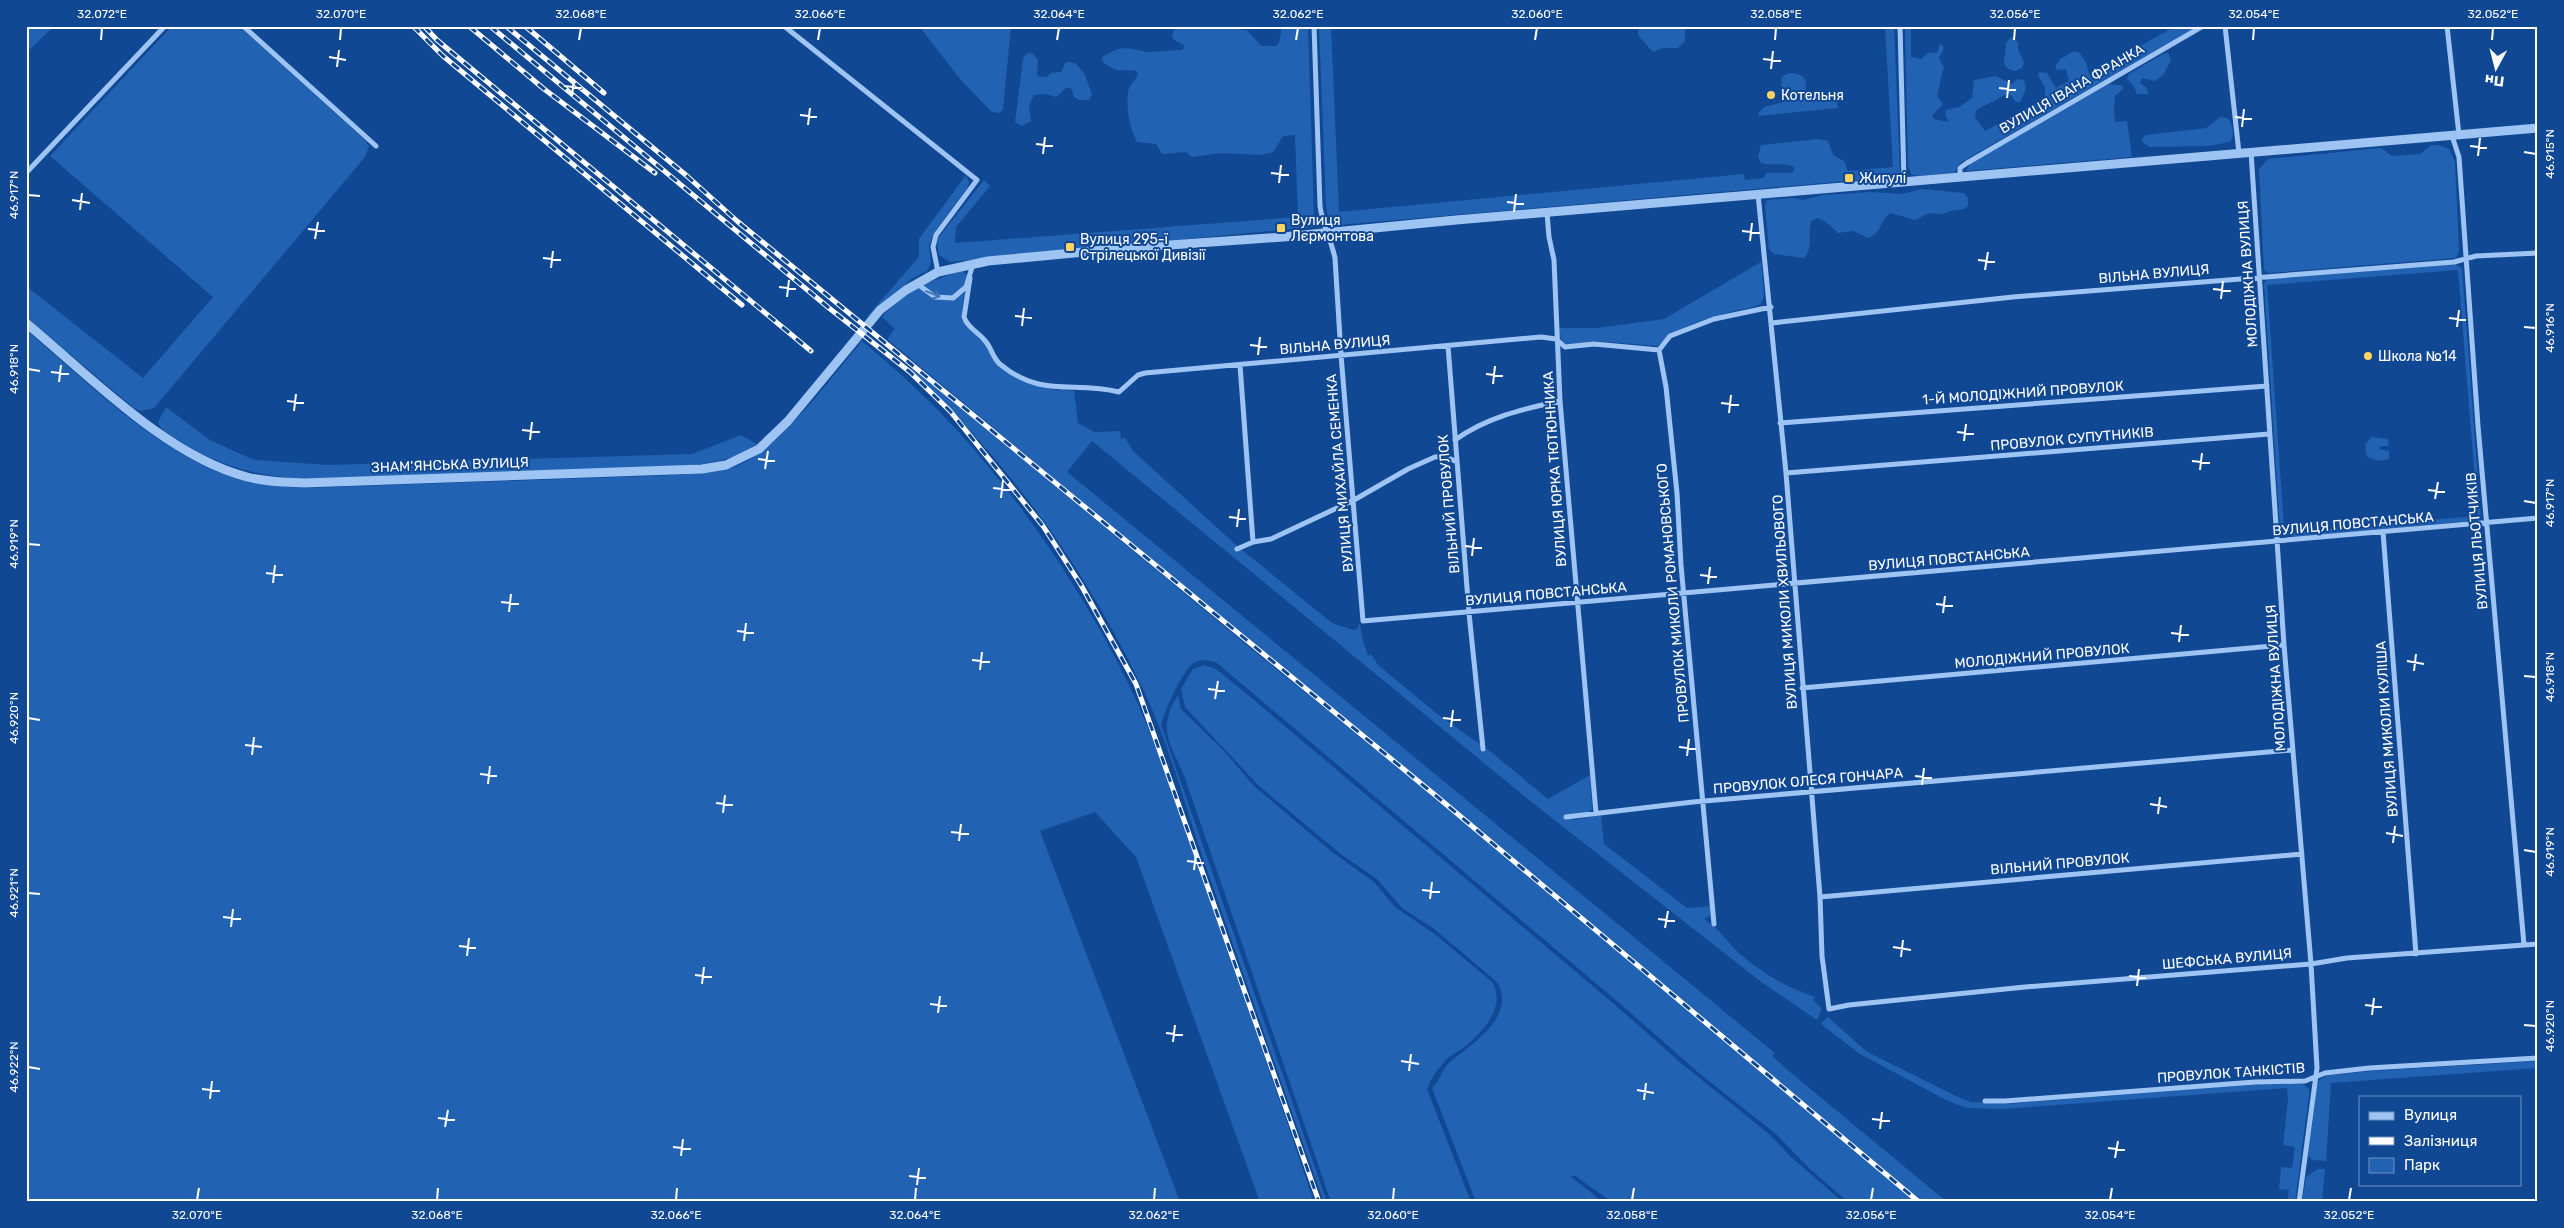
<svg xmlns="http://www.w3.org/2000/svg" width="2564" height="1228" viewBox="0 0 2564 1228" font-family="Rubik,sans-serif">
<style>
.green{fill:#2262b3;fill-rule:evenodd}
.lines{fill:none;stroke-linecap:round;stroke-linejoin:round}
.minor{stroke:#9ec4f3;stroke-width:5}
.tertiary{stroke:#9ec4f3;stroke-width:9}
.rail-casing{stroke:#fff;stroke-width:5}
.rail{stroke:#114894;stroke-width:3;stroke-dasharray:9;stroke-linecap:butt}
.oneway{stroke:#4273b5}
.ticks{fill:none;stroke:#fff;stroke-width:2}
.poi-dot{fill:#ffd360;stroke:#114894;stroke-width:2}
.labels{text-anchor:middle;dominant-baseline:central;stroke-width:4;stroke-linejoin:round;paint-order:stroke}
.street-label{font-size:14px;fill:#fff;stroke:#114894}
.poi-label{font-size:14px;fill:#fff;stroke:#114894;text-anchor:start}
.neatline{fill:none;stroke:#fff;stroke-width:2}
.ticks-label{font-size:12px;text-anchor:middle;fill:#fff}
</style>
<rect width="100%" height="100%" fill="#114894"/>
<!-- green -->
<path class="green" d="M26,26H54L26,53Z
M172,26H239L364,139L369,146L365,157L154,408L141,411L134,408L26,317V286L143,378L213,297L50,156Z
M919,26H1011L1003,109L1000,113L992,112L960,79Z
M1181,26H1224L1248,31L1261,46H1276L1279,43L1282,26H1308L1314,217L1312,227L950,262L939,255L937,243L939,237L984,180L990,186L956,227L955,243L1298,217L1295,135L1283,136L1273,152L1261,155L1222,153L1192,157L1186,152L1162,154L1156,144L1137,142C1129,127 1125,104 1129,88C1131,83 1136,79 1138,75L1137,71C1118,68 1122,76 1103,62L1102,57L1118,49L1128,48L1147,52L1181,50L1184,48V45L1174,40L1172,35L1174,30Z
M1319,26H1331L1339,212L1744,174L1745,180L1764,178L1766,173H1792L1795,168C1786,161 1772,167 1761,163L1758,156L1761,145L1819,139L1828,141L1833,155L1844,161L1848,171L1893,167L1885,26H1894L1900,174L1894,177L1339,225L1328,218L1326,205Z
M1639,26H1685V41L1678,48H1662L1653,52L1638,35Z
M1905,26H1911V57L1921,59L1928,53H1937L1940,44L1943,46V51L1939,58L1944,68C1940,78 1940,86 1937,96L1943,104L1932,115L1934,119L1949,122L1945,115L1946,110L1959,107L1972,98L1974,80L1996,76L2012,84L2017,79L2024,80L2026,89L2020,102H2016L2009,93L1976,110L1975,117L1985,131L2045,98V88L2038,75L2039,72L2047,73L2056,88L2069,81L2066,69L2057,70L2055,67L2060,59L2074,51L2080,53L2086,62L2089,74L2176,26H2198L1965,160L1958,165L1955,173L1918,176L1911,174L1908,166Z
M2011,37L2018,42V49L2024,62L2022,68L2015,71L2008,69L2004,64L2006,43Z
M1032,53L1038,60L1037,75L1039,77H1047L1051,73L1061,72L1066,62L1075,63L1084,73L1092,94L1089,100H1080L1074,97L1071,88H1066L1056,97L1045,94L1034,95L1029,105L1031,121L1022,126L1015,122L1023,59L1026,54Z
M2168,53L2171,60L2163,75L2155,81L2142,78L2140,83L2147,88L2148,94H2137L2133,85L2127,79L2129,74L2163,54Z
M1789,73C1815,74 1801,89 1809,101L1822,96L1837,102L1838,108L1759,116L1758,113L1764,107L1783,102L1781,79L1783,76Z
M2110,83L2111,85H2121L2124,88L2115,96L2114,108L2115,122L2127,121L2132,157L1966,171L1970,164Z
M2220,117L2227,118C2233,123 2235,135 2230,142L2209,146L2150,147L2143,143L2142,139L2146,135L2206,128Z
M2431,145H2438L2449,149L2455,162L2459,251L2456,258L2268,273L2264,270L2259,169L2268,159L2381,148L2392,156L2420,154Z
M966,175L969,182L968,187L934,233L929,246L931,262L927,271L911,279L865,319L919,257V239Z
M1922,189L1964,193L1968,198V206L1964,209L1950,211L1942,214L1929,213L1915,220L1890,213C1880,221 1882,233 1868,238L1853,231L1838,233L1826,222L1818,218L1812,220C1807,232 1814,248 1804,258L1774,254L1769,249L1765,206L1767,200L1793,198L1803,200L1823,195L1871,192L1902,194Z
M1761,262L1764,296L1761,304C1753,308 1743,309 1735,311C1707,318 1679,326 1658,346L1595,341L1573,345L1566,344L1561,339L1559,328H1597L1664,319Z
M2456,264L2462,269L2481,518L2478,520L2297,537L2285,534L2280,529L2264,283L2268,279ZM2458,270L2478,516L2308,530L2284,527L2267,285Z
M962,271L967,275L961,318L967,328L985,343L993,359L1026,382L1056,390L1074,391L1078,423L1094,432L1120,431L1121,439L1125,438L1133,451L1236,545L1332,623L1353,630L1357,629L1360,623L1362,637L1368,656L1371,654L1378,665L1436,713L1491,752L1548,799L1590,775L1592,809L1589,812L1568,816L1573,820L1601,815L1604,844L1687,908L1710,906L1711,915L1704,919C1721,930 1726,941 1740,954C1761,973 1788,988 1815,997L1813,1000L1822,1009L1817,1020L1760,981L1529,800L1092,441L1067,472L1770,1049L1775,1053L1772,1056L1790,1072L1947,1202H1923L1436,794L1192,594L887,339L895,329L882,317C903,292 931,280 962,271Z
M26,330C89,383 167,463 249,482C268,486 286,487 306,488L677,475C699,473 721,473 741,464C782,446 832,376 862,341C887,362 912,384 935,407C1013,487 1079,584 1128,683C1154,736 1172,794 1192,850C1234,967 1274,1084 1314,1202H1260L1136,857L1095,812L1040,831L1180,1202H26Z
M913,368L1249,647L1434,796L1916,1202H1848L1809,1168L1776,1134L1700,1074L1624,1007L1217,663C1210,660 1201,659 1194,663C1183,669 1164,712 1161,725L1327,1202H1324C1283,1088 1243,973 1203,858C1183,799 1167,737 1139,681C1080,560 1008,463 911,370Z
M166,407L210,440L254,460L328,465L692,454L741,435L757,444C732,462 705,464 675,466L305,479C257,476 222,467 181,442C173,437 161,432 158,422Z
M2371,437L2388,439L2389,446H2381L2379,449L2389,451V459L2378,461L2367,457L2365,445Z
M1204,665L1216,669L1248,695L1621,1010L1682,1064L1769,1134L1791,1157L1843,1202H1612L1574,1175L1571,1177L1603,1202H1476L1432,1088C1440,1081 1442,1069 1450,1062C1472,1044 1517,1016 1497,982L1433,928L1402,908L1377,879L1342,855L1259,786L1185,707L1181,689L1193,669Z
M1178,695L1181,709L1224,751L1254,786L1332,852L1374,882L1395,907L1436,935L1492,982C1506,1005 1486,1028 1468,1044C1461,1050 1452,1054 1446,1060C1438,1068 1431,1079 1427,1089L1471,1202H1331L1185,778C1171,744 1156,730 1178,695Z
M1828,1017L1867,1052L1960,1098L1971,1102L2006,1104L2255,1084H2303L2309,1089V1095L2295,1202H2287L2289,1190L2279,1189L2281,1167L2292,1168L2295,1147L2283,1145L2288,1100L2287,1088L2002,1109L1967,1108L1946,1100L1860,1054L1821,1024Z
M2538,1061V1068L2331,1083L2326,1161L2312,1160L2308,1156L2317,1087L2319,1080L2326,1076L2370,1071Z
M2318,1169H2325L2322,1202H2302L2306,1177Z"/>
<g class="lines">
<!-- minor -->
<path class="minor" d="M243,26L376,146
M784,26L977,180L936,235L933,247L938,272
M1314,26L1320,206C1323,227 1331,239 1335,258L1341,355L1363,621L2538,518
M1900,26L1904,182
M2225,26L2239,153
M2447,26L2459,135
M2452,136L2459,157L2478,426L2524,945
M2251,152L2284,645L2311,964L2317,1068L2299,1202
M26,173L165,26
M1960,177V168L1967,163L2203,26
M1758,194L1786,473L1820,897L1822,956L1829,1009L1849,1005L2025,987L2311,964L2347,958L2538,944
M1547,213L1549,237L1554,260L1560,401L1596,813
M970,278L964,317C968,329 979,332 986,342C992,349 993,359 1001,365C1043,399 1075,380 1119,392L1138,375L1145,373L1541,337L1556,339L1565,347L1594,344L1659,350L1670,336L1714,319L1771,307
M916,283L935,297L953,298L966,287L973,264
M1772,323L2013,297L2454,262L2476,256L2538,253
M1448,346L1469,613L1483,749
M1659,350L1666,387L1677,493L1681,565L1714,924
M1240,365L1253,542
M1780,423L2267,386
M1455,440C1487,417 1523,409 1560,401
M1786,473L2269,434
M2383,532L2416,954
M1237,549L1253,542L1271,539L1354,500L1408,469L1435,457L1444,456L1457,462
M1802,688L2284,645
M1566,817L1693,802L2292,750
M1820,897L2302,854
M1985,1101H2005L2255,1082L2305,1081L2325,1073L2369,1068L2538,1058"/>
<!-- tertiary -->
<path class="tertiary" d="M26,323C90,376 166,456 247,477C266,482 285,482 304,483L702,469L726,465L759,449L788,421L880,310L906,290L938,272L988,261L1127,248L1283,237L1456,220L2538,128"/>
<!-- rail casing -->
<g class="rail-casing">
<path id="rail" d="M413,26L443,56L742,305
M424,26L437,40L811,351
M469,26L544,89L655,173
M490,26L829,308L910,372L950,411L1043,526L1081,585L1136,684L1319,1202
M506,26L687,176L737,221L1435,795L1919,1202
M525,26L604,93"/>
</g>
<!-- rail -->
<use href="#rail" class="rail"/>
</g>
<!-- one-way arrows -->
<defs><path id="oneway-shaft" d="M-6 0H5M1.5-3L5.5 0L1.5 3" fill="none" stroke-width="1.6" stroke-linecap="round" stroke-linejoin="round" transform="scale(1.25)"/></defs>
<use class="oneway" href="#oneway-shaft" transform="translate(933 294) rotate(22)"/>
<!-- ticks -->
<path class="ticks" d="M101,40L102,28M340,40L341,28M579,40L581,28M818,40L820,28M1057,40L1059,28M1296,40L1298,28M1535,40L1537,28M1775,40L1776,28M2014,40L2015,28M2253,40L2254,28M2492,40L2493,28M329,57L346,60M1763,59L1781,61M337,67L339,50M1771,69L1773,51M564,86L582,88M1999,88L2016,90M572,96L574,79M2007,98L2009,80M800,115L817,117M2235,117L2252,119M808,125L810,108M2242,127L2244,109M1036,144L1053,146M2470,146L2487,148M2524,152L2536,154M1043,154L1045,137M2478,156L2480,138M1271,173L1289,175M1279,183L1281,165M28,195L40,196M72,200L90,203M1507,202L1524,204M80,210L82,193M1514,212L1516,194M308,229L325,231M1742,231L1760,233M315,239L318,222M1750,241L1752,223M543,258L561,260M1978,260L1995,262M551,268L553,251M1985,270L1988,252M779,287L796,289M2213,289L2231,291M787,297L789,280M2221,299L2223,281M1015,316L1032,318M2449,318L2466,320M1022,326L1024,308M2457,327L2459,310M2524,327L2536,328M1250,345L1267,347M1258,355L1260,337M28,369L40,371M51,372L69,374M1486,374L1503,376M59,382L61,365M1493,384L1495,366M287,401L304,403M1721,403L1739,405M294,411L296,394M1729,413L1731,395M522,430L540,432M1957,432L1974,434M530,440L532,422M1964,441L1966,424M758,459L775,461M2192,461L2210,463M765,469L768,451M2200,470L2202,453M993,488L1011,490M2428,490L2445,492M1001,498L1003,480M2435,499L2438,482M2524,501L2536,503M1229,517L1246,519M1237,527L1239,509M28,544L40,545M1465,546L1482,548M1472,556L1474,538M266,573L283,575M1700,575L1717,577M273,583L275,565M1708,584L1710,567M501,602L519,604M1936,604L1953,606M509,612L511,594M1943,613L1945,596M737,631L754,633M2171,633L2189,635M744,641L746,623M2179,642L2181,625M972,660L990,662M2407,661L2424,664M980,670L982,652M2414,671L2416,654M2524,676L2536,677M1208,689L1225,691M1215,699L1218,681M28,718L40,720M1443,718L1461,720M1451,727L1453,710M245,745L262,747M1679,747L1696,749M252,755L254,737M1687,756L1689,739M480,774L497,776M1915,776L1932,778M488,784L490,766M1922,785L1924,768M716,803L733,805M2150,804L2167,807M723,813L725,795M2158,814L2160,797M951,832L969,834M2386,833L2403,836M959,841L961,824M2393,843L2395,826M2524,850L2536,852M1187,861L1204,863M1194,870L1196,853M1422,890L1440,892M28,893L40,894M1430,899L1432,882M223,917L241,919M1658,919L1675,921M231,927L233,909M1665,928L1668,911M459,946L476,948M1893,947L1911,950M467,956L469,938M1901,957L1903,940M695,975L712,977M2129,976L2146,978M702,984L704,967M2137,986L2139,969M930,1004L947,1006M2365,1005L2382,1007M938,1013L940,996M2372,1015L2374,998M2524,1025L2536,1026M1166,1033L1183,1035M1173,1042L1175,1025M1401,1061L1419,1064M28,1067L40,1069M1409,1071L1411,1054M202,1089L220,1091M1637,1090L1654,1093M210,1099L212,1081M1644,1100L1646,1083M438,1118L455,1120M1872,1119L1890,1121M445,1127L448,1110M1880,1129L1882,1112M673,1147L691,1149M2108,1148L2125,1150M681,1156L683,1139M2115,1158L2118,1141M909,1176L926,1178M917,1185L919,1168M197,1200L199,1188M437,1200L438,1188M676,1200L677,1188M915,1200L916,1188M1154,1200L1155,1188M1393,1200L1394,1188M1632,1200L1634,1188M1871,1200L1873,1188M2110,1200L2112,1188M2349,1200L2351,1188"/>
<!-- markers -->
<g class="poi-dot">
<circle cx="1771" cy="95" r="5"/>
<rect x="1844" y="173" width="10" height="10" rx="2.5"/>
<rect x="1276" y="223" width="10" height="10" rx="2.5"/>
<rect x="1065" y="242" width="10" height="10" rx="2.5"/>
<circle cx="2368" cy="356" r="5"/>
</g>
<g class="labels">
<!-- street labels -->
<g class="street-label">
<text transform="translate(2072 89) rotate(-30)">ВУЛИЦЯ ІВАНА ФРАНКА</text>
<text transform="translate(2154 274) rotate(-5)">ВІЛЬНА ВУЛИЦЯ</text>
<text transform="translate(2248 274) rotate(-94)">МОЛОДІЖНА ВУЛИЦЯ</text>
<text transform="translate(1335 345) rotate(-5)">ВІЛЬНА ВУЛИЦЯ</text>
<text transform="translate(2023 393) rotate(-4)">1-Й МОЛОДІЖНИЙ ПРОВУЛОК</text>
<text transform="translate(2072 439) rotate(-5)">ПРОВУЛОК СУПУТНИКІВ</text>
<text transform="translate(450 465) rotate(-2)">ЗНАМ'ЯНСЬКА ВУЛИЦЯ</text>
<text transform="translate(1555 469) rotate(-94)">ВУЛИЦЯ ЮРКА ТЮТЮННИКА</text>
<text transform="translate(1340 473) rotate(-95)">ВУЛИЦЯ МИХАЙЛА СЕМЕНКА</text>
<text transform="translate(1449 504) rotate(-95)">ВІЛЬНИЙ ПРОВУЛОК</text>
<text transform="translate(2353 524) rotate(-5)">ВУЛИЦЯ ПОВСТАНСЬКА</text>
<text transform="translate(2477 541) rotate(-95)">ВУЛИЦЯ ЛЬОТЧИКІВ</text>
<text transform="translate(1949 559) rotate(-5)">ВУЛИЦЯ ПОВСТАНСЬКА</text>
<text transform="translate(1673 593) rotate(-95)">ПРОВУЛОК МИКОЛИ РОМАНОВСЬКОГО</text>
<text transform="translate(1546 594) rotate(-5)">ВУЛИЦЯ ПОВСТАНСЬКА</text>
<text transform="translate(1785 602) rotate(-94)">ВУЛИЦЯ МИКОЛИ ХВИЛЬОВОГО</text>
<text transform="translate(2042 656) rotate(-5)">МОЛОДІЖНИЙ ПРОВУЛОК</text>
<text transform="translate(2276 678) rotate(-94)">МОЛОДІЖНА ВУЛИЦЯ</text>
<text transform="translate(2387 729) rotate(-94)">ВУЛИЦЯ МИКОЛИ КУЛІША</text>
<text transform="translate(1808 781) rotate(-5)">ПРОВУЛОК ОЛЕСЯ ГОНЧАРА</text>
<text transform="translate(2060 864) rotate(-5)">ВІЛЬНИЙ ПРОВУЛОК</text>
<text transform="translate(2227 959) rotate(-5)">ШЕФСЬКА ВУЛИЦЯ</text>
<text transform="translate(2231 1073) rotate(-4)">ПРОВУЛОК ТАНКІСТІВ</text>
</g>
<!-- poi labels -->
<g class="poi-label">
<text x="1781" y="95">Котельня</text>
<text x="1859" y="178">Жигулі</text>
<text x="1291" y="220">Вулиця<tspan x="1291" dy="16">Лєрмонтова</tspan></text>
<text x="1080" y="239">Вулиця 295-ї<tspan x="1080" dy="16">Стрілецької Дивізії</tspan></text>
<text x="2378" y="356">Школа №14</text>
</g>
</g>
<!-- border -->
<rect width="2564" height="1228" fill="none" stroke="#114894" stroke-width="55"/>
<!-- legend -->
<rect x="2359" y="1096" width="162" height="90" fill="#114894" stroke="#7091bf"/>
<rect x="2369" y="1112" width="25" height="8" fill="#9ec4f3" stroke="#7091bf"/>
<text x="2404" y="1120" font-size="15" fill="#ffffff">Вулиця</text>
<rect x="2369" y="1137" width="25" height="8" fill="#ffffff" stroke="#7091bf"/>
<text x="2404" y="1146" font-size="15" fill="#ffffff">Залізниця</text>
<rect x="2369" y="1158" width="25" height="15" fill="#2262b3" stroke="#7091bf"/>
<text x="2404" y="1170" font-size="15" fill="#ffffff">Парк</text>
<!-- north arrow -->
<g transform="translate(2496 68) rotate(187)" stroke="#114894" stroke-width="4" paint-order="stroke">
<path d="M0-4L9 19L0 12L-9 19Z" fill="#ffffff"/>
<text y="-8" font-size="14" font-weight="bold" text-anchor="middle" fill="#ffffff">Пн</text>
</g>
<rect x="28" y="28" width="2508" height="1172" class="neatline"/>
<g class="ticks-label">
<text x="102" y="18">32.072°E</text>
<text x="341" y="18">32.070°E</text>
<text x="581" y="18">32.068°E</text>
<text x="820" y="18">32.066°E</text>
<text x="1059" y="18">32.064°E</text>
<text x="1298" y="18">32.062°E</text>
<text x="1537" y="18">32.060°E</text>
<text x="1776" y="18">32.058°E</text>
<text x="2015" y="18">32.056°E</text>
<text x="2254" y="18">32.054°E</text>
<text x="2493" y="18">32.052°E</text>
<text transform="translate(2550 154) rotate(-90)" y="4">46.915°N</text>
<text transform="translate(14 195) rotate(-90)" y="4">46.917°N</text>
<text transform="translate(2550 328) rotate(-90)" y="4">46.916°N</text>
<text transform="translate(14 369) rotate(-90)" y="4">46.918°N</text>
<text transform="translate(2550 503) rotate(-90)" y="4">46.917°N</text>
<text transform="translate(14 544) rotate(-90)" y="4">46.919°N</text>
<text transform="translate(2550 677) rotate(-90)" y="4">46.918°N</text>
<text transform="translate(14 718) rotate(-90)" y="4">46.920°N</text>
<text transform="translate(2550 852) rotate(-90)" y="4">46.919°N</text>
<text transform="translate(14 893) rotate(-90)" y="4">46.921°N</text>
<text transform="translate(2550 1026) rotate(-90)" y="4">46.920°N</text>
<text transform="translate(14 1067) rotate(-90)" y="4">46.922°N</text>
<text x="197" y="1219">32.070°E</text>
<text x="437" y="1219">32.068°E</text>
<text x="676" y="1219">32.066°E</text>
<text x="915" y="1219">32.064°E</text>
<text x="1154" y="1219">32.062°E</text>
<text x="1393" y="1219">32.060°E</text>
<text x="1632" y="1219">32.058°E</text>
<text x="1871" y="1219">32.056°E</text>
<text x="2110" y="1219">32.054°E</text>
<text x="2349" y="1219">32.052°E</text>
</g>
</svg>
